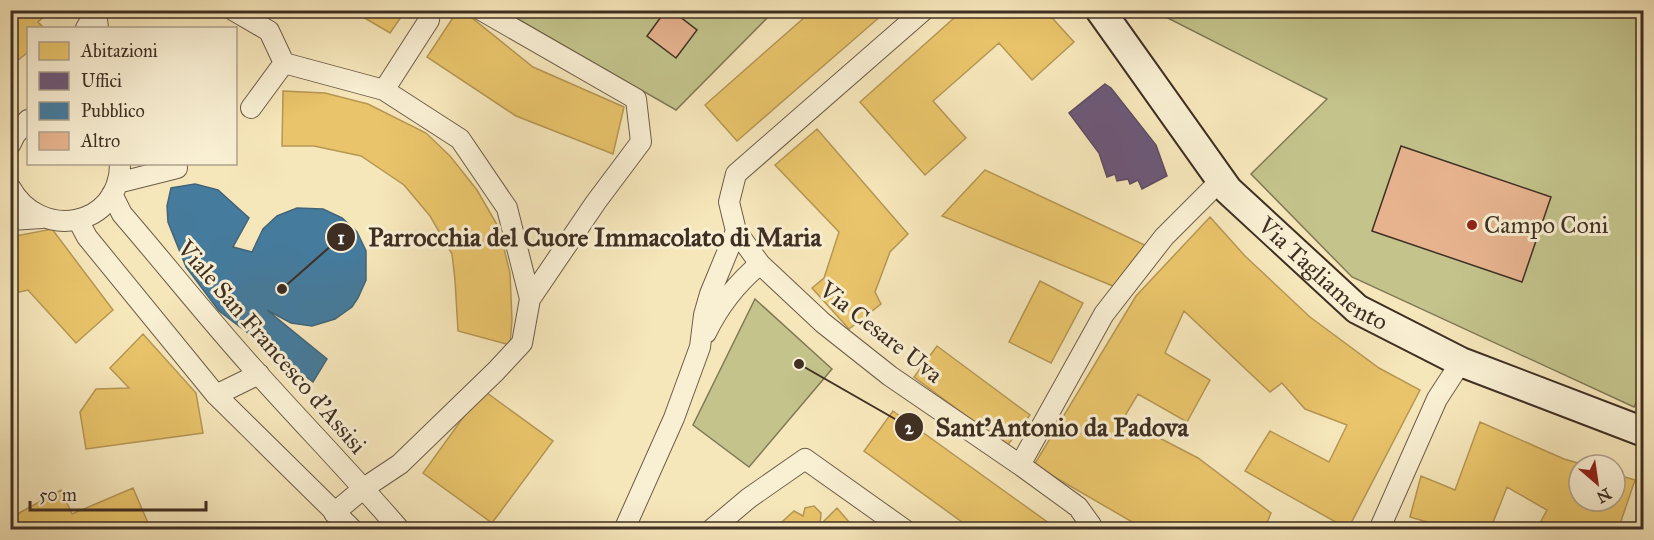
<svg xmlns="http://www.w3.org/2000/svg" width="1654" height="540" viewBox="0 0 1654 540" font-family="'IM FELL Great Primer',serif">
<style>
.green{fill:#c3c38b;stroke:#817957;stroke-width:1.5}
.homes{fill:#e9c46a;stroke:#b69755;stroke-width:1.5}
.offices{fill:#6d597a;stroke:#5f4c60;stroke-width:1.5}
.public{fill:#457b9d;stroke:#436478;stroke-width:1.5}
.building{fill:#e6b38e;stroke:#3f2f23;stroke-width:1.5}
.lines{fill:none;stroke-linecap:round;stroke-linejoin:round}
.street-casing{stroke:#6d5d49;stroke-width:22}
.secondary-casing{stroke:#3f2f23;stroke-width:32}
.street{stroke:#f9efd3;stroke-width:20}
.secondary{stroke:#f9efd3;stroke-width:28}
.poi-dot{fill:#8f2418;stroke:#f9efd3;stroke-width:2}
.labels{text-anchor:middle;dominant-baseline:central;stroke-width:6;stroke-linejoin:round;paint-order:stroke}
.poi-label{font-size:24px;fill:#3f2f23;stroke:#f9efd3;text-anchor:start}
.street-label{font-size:24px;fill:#3f2f23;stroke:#f9efd3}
.leader{fill:none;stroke:#3f2f23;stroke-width:2}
.callout-dot{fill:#3f2f23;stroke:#f9efd3;stroke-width:2}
.mark-label{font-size:18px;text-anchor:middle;font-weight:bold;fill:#fff}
.callout-label{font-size:26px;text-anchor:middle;font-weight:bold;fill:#3f2f23;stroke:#f9efd3;stroke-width:6;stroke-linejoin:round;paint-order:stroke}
</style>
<rect width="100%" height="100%" fill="#f6e7bb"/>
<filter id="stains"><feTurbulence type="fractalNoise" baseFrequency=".00333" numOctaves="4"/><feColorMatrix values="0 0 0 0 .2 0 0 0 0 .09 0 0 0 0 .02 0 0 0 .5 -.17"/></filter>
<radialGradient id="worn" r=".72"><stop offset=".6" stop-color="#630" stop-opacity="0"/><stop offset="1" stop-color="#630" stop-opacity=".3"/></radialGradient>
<!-- green -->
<path class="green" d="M504,11H774L676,110Z
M1154,11H1643L1644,388L1634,407L1352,277L1251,174L1327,99Z
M755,299L832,369L749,467L693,425Z"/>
<!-- homes -->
<path class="homes" d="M10,10H51L38,22L44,28H28V52L10,67Z
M351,10H406L390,33Z
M458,10H462L533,67L624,107L613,154L516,116L427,57Z
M813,10H878L882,15L737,141L705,105Z
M963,10H1045L1074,42L1032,80L999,43L933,101L966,138L925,175L860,102Z
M283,91L325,93L368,104L426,133L450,156L477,190L499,228L510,273L512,320L510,345L458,331L455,280L452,254L430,216L404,185L361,156L314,146H282Z
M817,129L908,234L890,252L875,292L881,304L849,329L812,288L824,278L839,232L775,165Z
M985,170L1151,248L1113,286L942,216Z
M1210,217L1245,256L1310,317L1379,368L1420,390L1348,529L1245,471L1270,431L1329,462L1347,425L1305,409L1282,383L1270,392L1184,311L1165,353L1210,380L1187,422L1138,394L1123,419L1198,458L1271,513L1264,530H1146L1034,465L1136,296Z
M52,229L113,310L76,343L28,290L10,294V237Z
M1040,281L1083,303L1051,363L1009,342Z
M143,334L196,393L203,433L86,449L80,412L96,389L129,388L110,368Z
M937,346L1030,415L1007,446L914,377Z
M483,390L553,441L492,523L423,473Z
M893,411L1053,526L1051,530H973L864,451Z
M1480,422L1564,459L1585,465H1579V501H1615V474L1635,480L1618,530H1565L1541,521L1547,510L1507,487L1490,530H1454L1410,517L1421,476L1455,490Z
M133,488L151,530H10V518L61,490L72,514Z
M814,506L821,513L820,525L837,508L856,530H773L794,511L803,516L805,508Z"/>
<!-- offices -->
<path class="offices" d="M1105,84L1111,88L1156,145L1167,176L1142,189L1138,180L1130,184L1128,179L1117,181L1115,174L1107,177L1099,153L1069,113Z"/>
<!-- public -->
<path class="public" d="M195,184L218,190L249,218L233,247L252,252L263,229L277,216L297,208L323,209L342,218L357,232L366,251V280L358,298L352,307L335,319L312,326L291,323L267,310L327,359L313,382L219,311L186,267L168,222L167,206L171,188Z"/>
<!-- building -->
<path class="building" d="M666,10H671L697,30L676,58L647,36Z
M1401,146L1551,197L1522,282L1372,231Z"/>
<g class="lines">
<!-- street casing -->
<g class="street-casing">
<path id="street" d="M233,10L269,31L284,63
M481,10L636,99L641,142L596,202L530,299
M86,28L96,12L98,28
M384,90L429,20L430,10
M251,108L284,63L384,90L460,139L507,208L530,299L522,343L496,371L400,464L364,488L334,513
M10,145L15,135L28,120
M117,183L177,168
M10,187C40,242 120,227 120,164
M112,194L122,214C166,265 208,318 252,367C301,422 352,474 400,530
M10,220L42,218
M78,220L87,237L216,395L353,530
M736,231L760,264L823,323L890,376L1023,467L1078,507L1091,525L1089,530
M706,333C719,306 737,283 760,264
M216,395L259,374
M1020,465L1104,314L1164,237L1221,180
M624,530L674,418L700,347L704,315L710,294L736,231L729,202L736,174L924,10
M711,530L749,498L805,459L905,530
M1379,530L1437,399L1461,362"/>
</g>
<!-- secondary casing -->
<g class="secondary-casing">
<g id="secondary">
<path id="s1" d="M1100,10L1228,190L1357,309L1461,362L1644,432"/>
</g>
</g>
<!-- street -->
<use href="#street" class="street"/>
<!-- secondary -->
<use href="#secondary" class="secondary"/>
</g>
<!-- markers -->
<circle class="poi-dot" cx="1472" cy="225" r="6"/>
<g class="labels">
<!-- poi labels -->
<g class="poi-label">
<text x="1484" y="225">Campo Coni</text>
</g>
<!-- street labels -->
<g class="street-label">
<text stroke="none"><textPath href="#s1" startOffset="348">Via Tagliamento</textPath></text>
<text transform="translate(881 332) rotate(38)">Via Cesare Uva</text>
<text transform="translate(272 347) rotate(49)">Viale San Francesco d'Assisi</text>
</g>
</g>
<!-- callouts -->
<path class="leader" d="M282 289L341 237M799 364L909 427"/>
<g class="callout-dot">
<circle cx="282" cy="289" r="6"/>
<circle cx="799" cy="364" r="6"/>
<circle cx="341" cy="237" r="15"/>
<circle cx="909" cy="427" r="15"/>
</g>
<g class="mark-label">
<text x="341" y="244">1</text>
<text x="909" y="434">2</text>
</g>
<g class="callout-label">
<text x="595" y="246">Parrocchia del Cuore Immacolato di Maria</text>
<text x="1062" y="436">Sant'Antonio da Padova</text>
</g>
<!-- margin -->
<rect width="1654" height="540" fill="none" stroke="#f6e7bb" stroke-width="36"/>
<rect x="12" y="12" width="1630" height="516" fill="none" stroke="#3f2f23" stroke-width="3"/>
<rect x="18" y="18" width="1618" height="504" fill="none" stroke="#3f2f23" stroke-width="1.5"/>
<!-- legend -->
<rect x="27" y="27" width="210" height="138" fill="#f9efd3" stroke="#afa28d" stroke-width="1.5"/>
<rect x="39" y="42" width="30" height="18" fill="#e9c46a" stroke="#afa28d" stroke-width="1.5"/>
<text x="81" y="57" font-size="18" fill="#3f2f23">Abitazioni</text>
<rect x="39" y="72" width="30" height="18" fill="#6d597a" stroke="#afa28d" stroke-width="1.5"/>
<text x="81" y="87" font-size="18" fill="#3f2f23">Uffici</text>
<rect x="39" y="102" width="30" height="18" fill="#457b9d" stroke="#afa28d" stroke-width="1.5"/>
<text x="81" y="117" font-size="18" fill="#3f2f23">Pubblico</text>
<rect x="39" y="132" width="30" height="18" fill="#e6b38e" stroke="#afa28d" stroke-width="1.5"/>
<text x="81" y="147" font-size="18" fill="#3f2f23">Altro</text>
<!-- north arrow -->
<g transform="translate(1597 483) rotate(151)"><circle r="28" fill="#f9efd3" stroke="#afa28d" stroke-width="1.5"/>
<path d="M0-4.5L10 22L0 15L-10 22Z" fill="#8f2418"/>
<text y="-9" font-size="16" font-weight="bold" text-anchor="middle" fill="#3f2f23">N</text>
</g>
<!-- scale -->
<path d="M30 501v9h176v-9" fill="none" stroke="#3f2f23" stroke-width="3"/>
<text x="39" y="501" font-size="18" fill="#3f2f23" stroke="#f9efd3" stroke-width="4.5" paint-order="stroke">50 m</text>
<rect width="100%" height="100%" filter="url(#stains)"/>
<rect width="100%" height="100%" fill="url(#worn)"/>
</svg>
